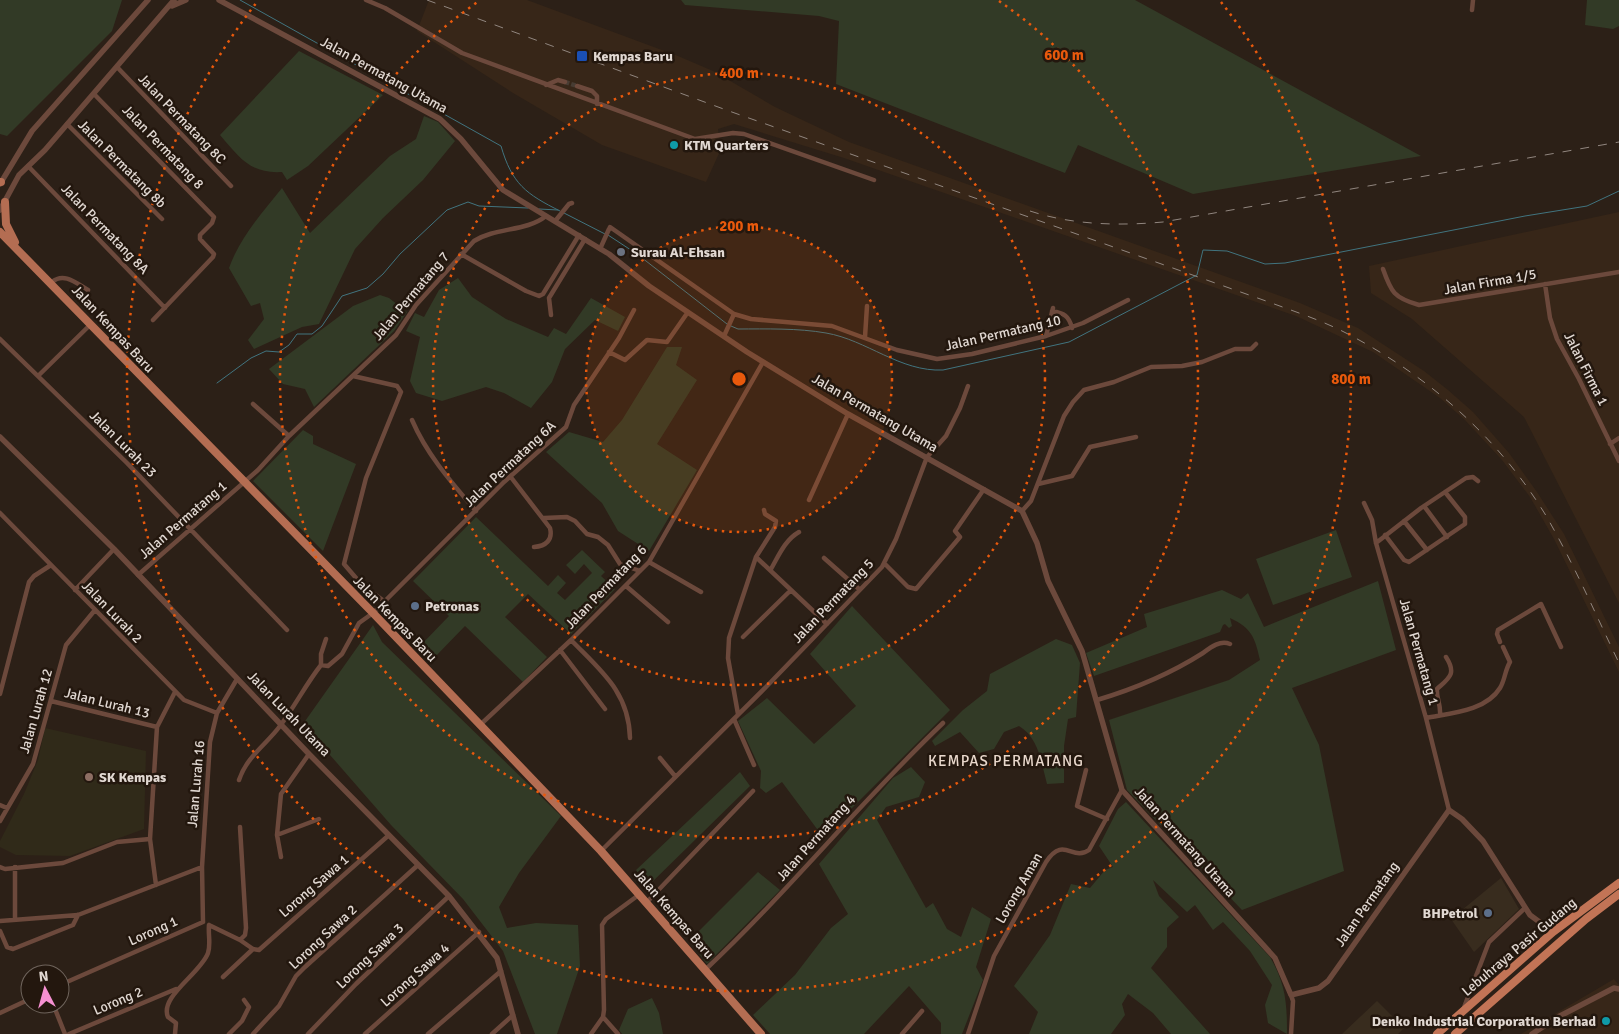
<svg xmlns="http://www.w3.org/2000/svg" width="1619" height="1034" viewBox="0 0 1619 1034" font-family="Signika,sans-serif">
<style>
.commercial{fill:#382c1e}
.built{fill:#372618}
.education{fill:#302a19}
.green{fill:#323a26}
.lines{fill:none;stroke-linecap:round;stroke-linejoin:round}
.stream{stroke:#41747f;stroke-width:1}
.minor-tunnel{stroke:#473c33;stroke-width:4.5;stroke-dasharray:4.5 2;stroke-linecap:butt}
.minor{stroke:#6c493c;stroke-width:4.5}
.tertiary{stroke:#6c493c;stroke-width:5.5}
.primary{stroke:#b46d52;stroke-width:8}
.trunk{stroke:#c27456;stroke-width:8}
.rail{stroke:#91867f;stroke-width:1;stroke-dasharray:9 9;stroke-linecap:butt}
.ring{fill:none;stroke:#e8590c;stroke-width:2.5;stroke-dasharray:2.5 5}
.transit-dot{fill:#1a4fb4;stroke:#23170e;stroke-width:2}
.culture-dot{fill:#0f9aa8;stroke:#23170e;stroke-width:2}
.worship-dot{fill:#6b7280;stroke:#23170e;stroke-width:2}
.service-dot{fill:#5c6f8a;stroke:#23170e;stroke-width:2}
.education-dot{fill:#8d6e63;stroke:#23170e;stroke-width:2}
.labels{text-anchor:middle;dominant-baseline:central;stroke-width:5;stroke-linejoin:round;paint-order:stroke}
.poi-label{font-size:14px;font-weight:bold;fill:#e1d8d2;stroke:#23170e;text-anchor:start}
.street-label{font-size:14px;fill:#e1d8d2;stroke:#23170e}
.neighbourhood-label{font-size:15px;letter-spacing:1px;fill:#e9d8cc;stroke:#23170e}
.centre{fill:#e8590c;stroke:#23170e;stroke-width:2.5}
.ring-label{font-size:15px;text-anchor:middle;font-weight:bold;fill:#e8590c;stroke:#23170e;stroke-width:5;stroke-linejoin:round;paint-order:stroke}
</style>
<rect width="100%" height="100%" fill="#2c2017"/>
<!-- commercial -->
<path class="commercial" d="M1501,878L1519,909L1474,952L1451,919Z
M1377,1001L1404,1028L1398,1034H1342Z"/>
<!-- built -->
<path class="built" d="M429,0H527L678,56L713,71L775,107L849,142L1300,303L1358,328L1424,371L1448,390L1473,412L1509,453L1537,492L1564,534L1619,647V672L1554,539L1530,497L1502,460L1465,420L1440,398L1373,352L1296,316L844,158L734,124L718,129L721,149L706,182L602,145L513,93L417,31Z
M1619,212V603L1524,417L1412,319L1371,293L1369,266Z
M1614,979L1619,985V1034H1521Z"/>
<!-- education -->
<path class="education" d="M45,728L146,751L144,829L70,856L16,855L0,847V841L24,794L38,760Z"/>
<!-- green -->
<path class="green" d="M0,0H122L112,31L7,136L0,134Z
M681,0H1135L1421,156L1193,194L1078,145L1065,173L836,84L839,21L819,16L685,5Z
M1587,0H1619V26L1613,29L1585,25Z
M299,51L383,95L308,166L287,180L282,172C250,174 239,157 220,135Z
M424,116L438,122L455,141L423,180L383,218L355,249L319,324L302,327L254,349L248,340L264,319L260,303L251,306L229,268C240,237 262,213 282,188L310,233L390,156L416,139Z
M458,278L472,297L506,319L548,337L554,328L566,334L591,298L625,317L618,331L595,320L565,349L552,382L531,408L504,393L486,387L442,401L416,393L410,381L420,337L406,331L415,313L424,317L439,290Z
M380,295L389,298L407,312L394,331L314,407L305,389L283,384L269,369L353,306Z
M667,347H682L676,365L697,380L657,444L697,470L649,551L618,531L602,503L546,452L569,432L603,442L622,420Z
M303,430L313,436V444L356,464L323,551L253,481Z
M476,517L548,586L558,575L566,583L557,593L565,600L592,573L584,564L575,574L566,565L582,550L605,572L601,576L615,589L571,634L528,594L505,617L547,657L523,682L465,626L433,659L420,646L449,616L413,581Z
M1336,530L1352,577L1273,605L1256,559Z
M1378,581L1396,650L1292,688L1319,745L1344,871L1242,910L1127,790L1109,720L1229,680L1260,660C1255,638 1252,628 1230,618L1232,626L1229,628L1225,624L1223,625L1220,632L1094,676L1086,653L1147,627L1144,614L1222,590L1241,599L1248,593L1264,627Z
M852,606L950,710L823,837L782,782L766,793L760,788L761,771L738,721L767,698L814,744L856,706L810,654Z
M373,625L382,642L561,816L519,873L499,907L507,928L536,923L578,925L580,966L557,1034H535L503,951L463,899L391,825L303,724Z
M1056,639L1072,645L1080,663L1076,717L1068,719L1064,746V783L1047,784C1041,762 1039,738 1019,726L1004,732L994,749L979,753L960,732L935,746L932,741L963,710L987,691L990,674Z
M911,767L925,782L919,797L886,807L877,820L926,908L933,903L947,929L961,937L972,907L991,919L976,967L983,980L962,1034H941V1023L909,986L864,1034H770L753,1015L795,975L831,928L848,914L819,864L893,778Z
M740,772L750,786L647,887L636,870Z
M1126,802L1270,957C1286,985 1287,1003 1287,1034L1268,1023L1265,1005L1272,985L1250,951L1223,922L1213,930L1195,905L1187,912L1153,880L1159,896L1179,917L1167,928V947L1151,968L1210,1034H1171L1153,1013L1128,994L1122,1004L1125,1015L1111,1034H1029L1038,1012L1014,986L1050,935L1071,884L1090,888L1105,870L1113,867L1099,846L1118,809Z
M758,872L780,890L707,964L689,941Z
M652,998L659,1013L663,1034H622L619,1030L628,1009Z"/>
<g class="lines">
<!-- stream -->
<path class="stream" d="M240,0L501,146C512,184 526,194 560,211
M539,209L558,210
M564,213L605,234
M608,235L637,254L727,324
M731,326L738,329C766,329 798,328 826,333C867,340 900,372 943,370L1069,342L1197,275L1203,250L1227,251L1265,264L1285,263L1525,216L1587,206L1619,191
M217,383L251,358L266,351L279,352L289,345L297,334H312L322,326L342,296L367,288L383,274L400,254L447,210L468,202L479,206L528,208"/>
<!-- minor-tunnel -->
<path class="minor-tunnel" d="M565,82L577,86"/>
<!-- minor -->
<path class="minor" d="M366,0L385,8L462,53L695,139L733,133L744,134L874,180
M1472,10L1473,0
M117,67L231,186
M546,85L558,80L565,82
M577,86L592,91L597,96V104
M94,94L214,217L212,223L200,235V239L214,254L213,257L153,320
M67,124L162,219
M28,166L165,308
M556,220L569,204L572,203
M610,227L734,314L751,319L832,326L897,350L937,359L972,354L1046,336L1083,323L1128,300
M600,249L609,229
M461,254L526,291L539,296L543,294L579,235
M1383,269C1391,292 1394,298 1419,305L1619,272
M52,282C64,272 76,283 88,290
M1545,284L1550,318L1557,339L1579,379L1619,461
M1052,311C1064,313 1069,316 1072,328
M551,315L549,298L585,239
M724,336L734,314
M1046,336L1053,308
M865,337L867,306
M0,339L127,463L287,630
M609,352L625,360L647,340L667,342L688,312
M38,376L91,324
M353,376L397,386L401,392L366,478L344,564L362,585L384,601
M253,404L289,436
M412,420C427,455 452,483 476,511
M1610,444L1619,438
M510,476L550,528C553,540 546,546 534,547
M1038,484L1072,476L1090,447L1136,437
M809,500L848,414
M1364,503L1372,520L1376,543L1426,718L1449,810
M1424,506L1447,537
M1022,511L1031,501L1064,416L1073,402L1084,390L1114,382L1151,367L1182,366L1202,362L1235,349H1251L1256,344
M0,513L184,700L217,713
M544,518L567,517L575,521L587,534L598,537L608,545L620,564L640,571
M1404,521L1427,550
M1385,535L1404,560L1409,562L1465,524V517L1445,492
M1376,543L1421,508L1466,478L1473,477L1478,481
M756,557L827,624
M824,558L859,589
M649,562L701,592
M884,563L908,587L916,589L960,537L955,531L984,489
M771,569C779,555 785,540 799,532
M138,575L258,470L289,436L396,335L416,305L474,241C496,227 526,232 546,216
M626,586L668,622
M75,590L114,549
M743,637L791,590
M571,640C601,671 629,692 630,738
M1500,642L1497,634L1498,630L1541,604L1561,647
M560,650L605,709
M321,665V654L326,639
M0,694L29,582L34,576L51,565
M1097,700C1134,689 1170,674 1203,653C1211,647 1220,640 1230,644
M51,701L157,727
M738,714L728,658L729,638L756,557L775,527L776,521L765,514L764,510
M1440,715C1441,704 1436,697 1437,689C1449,678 1457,674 1446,657
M1426,718C1451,713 1486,711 1500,688C1505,680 1505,670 1510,662L1503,647
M734,719L754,765
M480,725L571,640L649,562L763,362
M660,758L675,776
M1086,770L1077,806L1107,819
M239,780C247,756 266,745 280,726C295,706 306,684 321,665L328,666L342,654L359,623L373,613L504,482L566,427L574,405L619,338L634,310
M0,805L7,808
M0,821L33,764L66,645L95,610
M240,827L246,928L245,935L240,940
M277,835L319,819
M601,851L766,687L882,567L896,539L927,457L946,436L960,408L968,386
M281,857L277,835L281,794L309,754
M0,867L5,869L63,863L117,842L150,839
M15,867V920
M202,867L203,922
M156,885L150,839L157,727L175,692
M647,902L753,791
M0,921L78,915L202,867L210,742L217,713L237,679
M209,925L240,940L253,949
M0,931L7,947L13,949L73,925L78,915
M253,949L259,950L389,835
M706,969C789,891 860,802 943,723
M223,977L253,949
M60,985L203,922
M1291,995L1293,1001L1291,1034
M53,1004L65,1034
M1463,1010L1489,942L1525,908
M0,1013L30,999
M603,1017L618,1034
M69,1034L176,989
M175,1034L176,1023L168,1017C159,997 201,973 208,953C211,944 208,935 209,925
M229,1034L242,1021L249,1007L244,1000
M253,1034L279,1006L296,976L305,967L418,865
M308,1034L356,984L449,896
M365,1034L479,932
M428,1034L501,971
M492,1034L513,1015
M591,1034L603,1017L604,1010L602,925L606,919L640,894
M902,1034L922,1011
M968,1034L994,956L1046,862C1064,835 1072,862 1089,850L1122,790"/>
<!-- tertiary -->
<path class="tertiary" d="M219,0L440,119L461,139L503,190L609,254L649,286L747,352L848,414L1022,511L1037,543L1048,581L1082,651L1122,790L1275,958L1291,995L1319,988L1328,981L1449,810L1462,819L1483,841L1530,915L1553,932
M172,6L186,0
M0,184L32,131L148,0
M0,210L19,175L45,150L174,0
M0,437L114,549L309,754L449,896L497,958L518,1034
M1532,1034L1558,1017L1614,988L1619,989"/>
<!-- primary -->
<path class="primary" d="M0,182H1
M5,202L6,224L15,242
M0,232L373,613L601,851L761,1034"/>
<!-- trunk -->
<path class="trunk" d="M1437,1034L1553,932L1619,883
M1455,1034L1586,919L1619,894"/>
<!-- rail -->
<path class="rail" d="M427,0L729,111L1266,301C1293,311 1321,320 1346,333C1427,375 1497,436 1545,514C1573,562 1595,613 1619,663
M1030,211C1072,225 1119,226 1163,222L1619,142"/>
</g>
<!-- distance rings -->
<circle cx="739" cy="379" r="153" fill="#e8590c" fill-opacity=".12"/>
<g class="ring">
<circle cx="739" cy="379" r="153"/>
<circle cx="739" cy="379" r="306"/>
<path d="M999 1A459 459 0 1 1 479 1"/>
<path d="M1221 2A612 612 0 1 1 257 2"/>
</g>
<!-- markers -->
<rect class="transit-dot" x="576" y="50" width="12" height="12" rx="2.5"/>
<g class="culture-dot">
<circle cx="674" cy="145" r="5"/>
<circle cx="1606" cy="1021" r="5"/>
</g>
<circle class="worship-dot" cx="621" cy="252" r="5"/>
<g class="service-dot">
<circle cx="415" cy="606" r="5"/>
<circle cx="1488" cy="913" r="5"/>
</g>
<circle class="education-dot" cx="89" cy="777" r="5"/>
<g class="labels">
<!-- poi labels -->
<g class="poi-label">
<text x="593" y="56">Kempas Baru</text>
<text x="684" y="145">KTM Quarters</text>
<text x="631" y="252">Surau Al-Ehsan</text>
<text x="425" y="606">Petronas</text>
<text x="99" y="777">SK Kempas</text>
<text x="1478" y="913" text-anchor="end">BHPetrol</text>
<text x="1596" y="1021" text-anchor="end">Denko Industrial Corporation Berhad</text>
</g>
<!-- street labels -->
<g class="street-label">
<text transform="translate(384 75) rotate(29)">Jalan Permatang Utama</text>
<text transform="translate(182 119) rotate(46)">Jalan Permatang 8C</text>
<text transform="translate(163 147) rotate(46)">Jalan Permatang 8</text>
<text transform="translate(122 164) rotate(45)">Jalan Permatang 8b</text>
<text transform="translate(105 229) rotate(46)">Jalan Permatang 8A</text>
<text transform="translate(1490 282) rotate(-10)">Jalan Firma 1/5</text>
<text transform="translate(411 296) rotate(-50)">Jalan Permatang 7</text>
<text transform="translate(113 329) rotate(47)">Jalan Kempas Baru</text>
<text transform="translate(1003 333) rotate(-13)">Jalan Permatang 10</text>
<text transform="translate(1586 369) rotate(63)">Jalan Firma 1</text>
<text transform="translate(875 413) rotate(30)">Jalan Permatang Utama</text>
<text transform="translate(123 444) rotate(45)">Jalan Lurah 23</text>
<text transform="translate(510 464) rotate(-43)">Jalan Permatang 6A</text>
<text transform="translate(183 520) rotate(-41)">Jalan Permatang 1</text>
<text transform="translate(606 587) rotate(-46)">Jalan Permatang 6</text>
<text transform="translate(833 601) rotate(-46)">Jalan Permatang 5</text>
<text transform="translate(112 612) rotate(46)">Jalan Lurah 2</text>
<text transform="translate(395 619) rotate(46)">Jalan Kempas Baru</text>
<text transform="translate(1419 652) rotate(74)">Jalan Permatang 1</text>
<text transform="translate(107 703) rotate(14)">Jalan Lurah 13</text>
<text transform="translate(36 711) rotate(-74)">Jalan Lurah 12</text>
<text transform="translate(289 714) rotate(46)">Jalan Lurah Utama</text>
<text transform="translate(196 784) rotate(-85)">Jalan Lurah 16</text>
<text transform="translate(816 838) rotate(-48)">Jalan Permatang 4</text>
<text transform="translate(1185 842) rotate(48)">Jalan Permatang Utama</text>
<text transform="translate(314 886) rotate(-41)">Lorong Sawa 1</text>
<text transform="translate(1019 888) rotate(-60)">Lorong Aman</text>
<text transform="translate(1367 904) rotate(-55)">Jalan Permatang</text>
<text transform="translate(674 914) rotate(49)">Jalan Kempas Baru</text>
<text transform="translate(153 931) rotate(-24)">Lorong 1</text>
<text transform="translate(323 937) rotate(-43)">Lorong Sawa 2</text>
<text transform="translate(1519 947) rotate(-40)">Lebuhraya Pasir Gudang</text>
<text transform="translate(370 956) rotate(-44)">Lorong Sawa 3</text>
<text transform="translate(415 975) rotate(-42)">Lorong Sawa 4</text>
<text transform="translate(118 1001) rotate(-23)">Lorong 2</text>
</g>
<!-- neighbourhood labels -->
<g class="neighbourhood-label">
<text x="1006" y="761">KEMPAS PERMATANG</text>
</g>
</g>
<circle cx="739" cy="379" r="8" class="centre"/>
<g class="ring-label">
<text x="1064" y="60">600 m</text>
<text x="739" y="78">400 m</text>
<text x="739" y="231">200 m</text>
<text x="1351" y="384">800 m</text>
</g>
<!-- north arrow -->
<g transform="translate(45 989) rotate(354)"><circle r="24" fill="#23170e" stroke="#6f645c"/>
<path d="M0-4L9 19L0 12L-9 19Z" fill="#f590d1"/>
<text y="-8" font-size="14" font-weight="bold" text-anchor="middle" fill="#e1d8d2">N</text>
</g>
</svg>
